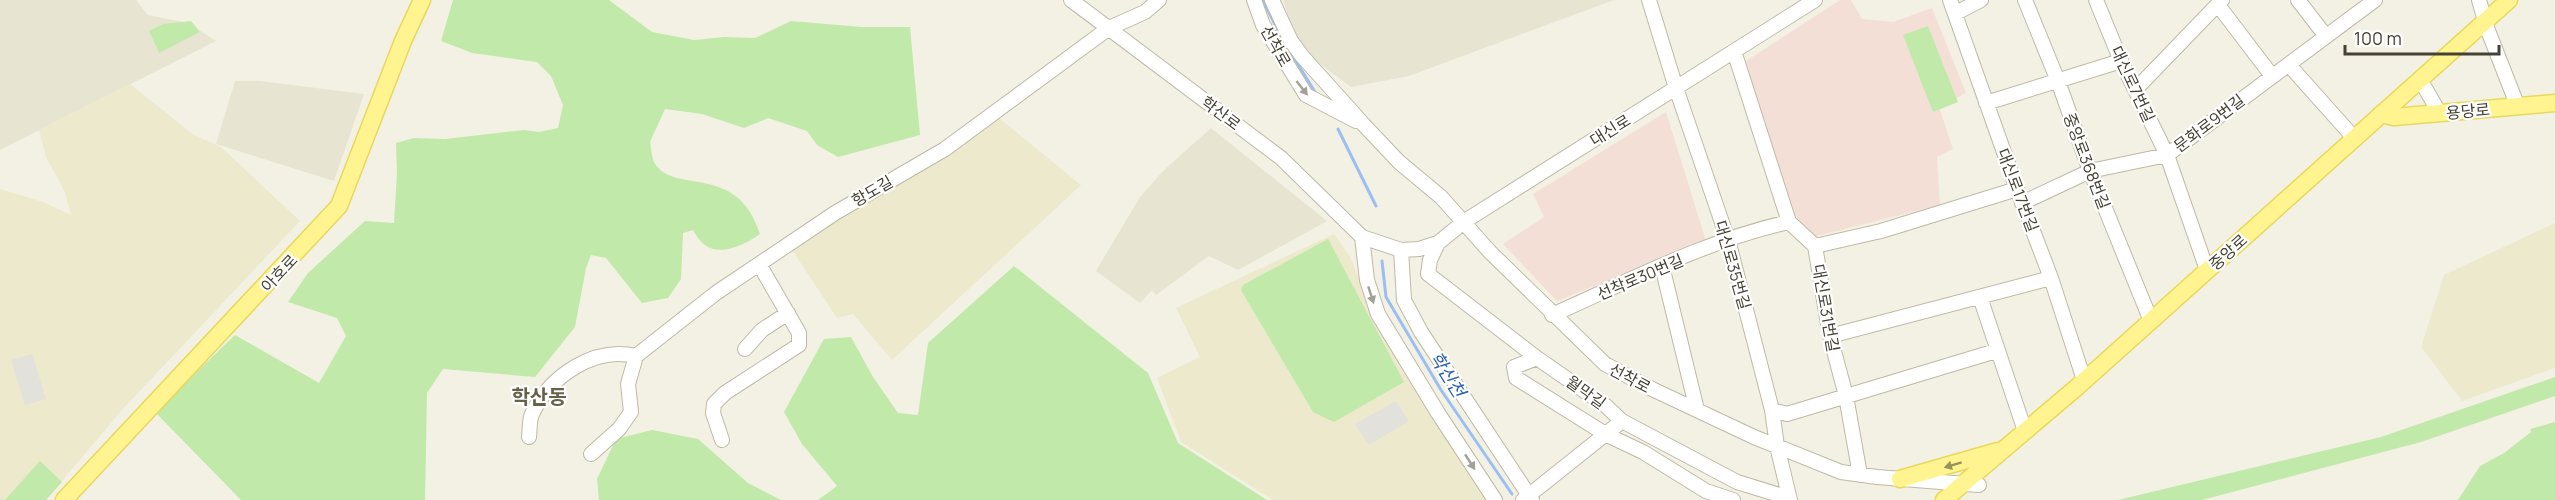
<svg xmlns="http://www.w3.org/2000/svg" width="2555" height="500" viewBox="0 0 2555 500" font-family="Manrope,'Noto Sans KR',sans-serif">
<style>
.residential{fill:#e7e4d1}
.education{fill:#ece9cc}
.medical{fill:#f4dfd6}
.green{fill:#c1e9aa}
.parking{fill:#e3e1dc}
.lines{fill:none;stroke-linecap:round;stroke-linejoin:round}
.stream{stroke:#9cbff3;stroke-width:3}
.minor-casing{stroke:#bebaa6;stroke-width:16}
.major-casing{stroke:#e8d85c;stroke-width:19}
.minor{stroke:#fff;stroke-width:14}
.major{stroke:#fff490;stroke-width:16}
.oneway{fill:#a2a099}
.oneway2{fill:#99925d}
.labels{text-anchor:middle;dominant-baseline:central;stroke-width:4.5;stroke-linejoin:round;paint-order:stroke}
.street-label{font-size:16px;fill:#454133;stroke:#fff}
.water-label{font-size:18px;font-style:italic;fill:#2960b4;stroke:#fff}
.quarter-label{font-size:20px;font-weight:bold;fill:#68614a;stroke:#fff}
</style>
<rect width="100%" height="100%" fill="#f3f1e3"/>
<!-- residential -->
<path class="residential" d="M0,0H136L148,15L188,23L216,41L0,150Z
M1283,0H1614L1409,76L1351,87L1299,48Z
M235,81H260L364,94L334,181L216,144Z
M1211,128L1327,221L1238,270L1209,256L1156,295L1152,290L1140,303L1096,271L1140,197L1163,171Z"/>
<!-- education -->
<path class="education" d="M130,84L194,135L221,147L300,221L121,411L46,500H0V189L43,202L71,215L65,192L46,157L39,130Z
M999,118L1081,185L892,360L853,314L837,318L792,250L879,191L930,167Z
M2555,223V368L2462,401L2421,347L2444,275Z
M1334,234L1350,257L1383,335L1486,500H1273L1181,442L1157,378L1200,357L1176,308Z"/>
<!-- medical -->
<path class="medical" d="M1840,0H1851L1862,19L1893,22L1932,8L1966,93L1939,107L1953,149L1937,157L1940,205L1813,237L1798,229L1787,209L1746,61Z
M1666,112L1706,241L1557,301L1503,244L1544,217L1533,194Z"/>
<!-- green -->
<path class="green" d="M453,0H609L652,32L694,40L724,37L755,38L791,21L862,27H910L920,135L838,157L817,145L807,131L768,118L744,128L702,114L665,109L650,142C651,148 652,159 655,164C676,195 737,162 760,234C746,244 721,257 705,245C700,242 696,235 693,230L683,233L681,279L668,298L642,303L606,258L591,255L586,268L575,327L535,377L443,369L427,393L425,500H241L155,412L235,335L319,383L346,336L337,318L288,302L308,273L365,221L394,223L397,173L396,143L414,138L445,139L524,130L539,132L558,128L563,105L551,76L537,62L472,53L441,41Z
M191,21L200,32L159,53L149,31L163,24Z
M1928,26L1958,102L1933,112L1903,35Z
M1328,239L1404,382L1334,422L1313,412L1241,290L1243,285Z
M1014,266L1148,373L1178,443L1267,500H818L837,486L802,444L784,412L824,339L851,337L873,377L898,413L918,415L928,343Z
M2555,377V396L2421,442L2202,500H2118L2381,437Z
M2555,422V500H2458L2480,466L2504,453L2531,432L2530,429Z
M652,430L698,439L748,483L781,500H599L597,479L616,439Z
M40,461L62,482L46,500H5Z"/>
<!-- parking -->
<path class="parking" d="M32,354L46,399L25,405L11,360Z
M1396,401L1409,421L1369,445L1355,424Z"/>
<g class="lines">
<!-- stream -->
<path class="stream" d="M1263,0L1281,37L1315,92
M1338,129L1376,206
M1382,261L1386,297L1441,390L1512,494"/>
<!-- minor casing -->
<g class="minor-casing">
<path id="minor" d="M1071,0L1281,158L1362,237L1401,250L1419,249L1438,243L1465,221L1815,0
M1254,0L1263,25L1306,95L1356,121
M1272,0L1291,41L1302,56L1364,125L1399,162L1441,197L1490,252L1605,364L1652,389L1754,437L1841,472L1877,477L1979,485
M1649,0L1676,88L1728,240L1772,410L1777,446L1790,500
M1950,0L2017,189L2051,278L2084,380
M2025,0L2058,81L2090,171L2151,321
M2096,0L2121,61L2167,155L2207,270
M2298,0L2325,35
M2479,0L2487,28L2518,107
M2218,5L2272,76
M1956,13L1981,0
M1734,51L1789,222L1815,246L1830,336L1846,396L1860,475
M2289,65L2355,139
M2425,88L2440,114
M2136,89L2222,0
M1986,103L2121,61
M2022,203L2090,171L2167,155L2375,0
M1362,237L1367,280L1378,314L1438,413L1495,500
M1438,243L1430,260L1428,274L1537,358L1606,406L1622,421L1737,482L1789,498
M1815,246L1881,231L2017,189
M1401,250L1404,300L1421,332L1532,500
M1662,266L1697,410
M1980,297L2025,431
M1552,315C1629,281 1707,240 1789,222
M1830,336L2051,278
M745,349L762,330L788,313
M1537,358L1514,367L1516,378L1607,435L1643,452L1706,491L1733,500
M1772,410L1787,414L1996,351
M529,437C530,430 529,421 532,414C550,376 594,346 636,356
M722,440L713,413L714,404L725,393L799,345V333L759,264
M591,454L619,429L631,412L628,384L636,356L716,293L835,213L945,149L1109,28L1145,12L1159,0
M1523,500L1622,421"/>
</g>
<!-- major casing -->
<g class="major-casing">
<path id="major" d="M2381,114L2394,117L2555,103
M1900,479L1998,451
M64,500L339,206L403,41L422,0
M1944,500L2076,388L2509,0"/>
</g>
<!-- minor -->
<use href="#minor" class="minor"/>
<!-- major -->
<use href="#major" class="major"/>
</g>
<!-- one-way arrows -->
<defs><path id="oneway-solid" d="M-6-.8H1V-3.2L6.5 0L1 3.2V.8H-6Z" transform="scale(1.5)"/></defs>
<g class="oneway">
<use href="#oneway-solid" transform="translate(1302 88) rotate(52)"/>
<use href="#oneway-solid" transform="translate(1371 295) rotate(72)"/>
<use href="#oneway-solid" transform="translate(1470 462) rotate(57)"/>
</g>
<use class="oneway2" href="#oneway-solid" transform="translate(1953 465) rotate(163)"/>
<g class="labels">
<!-- street labels -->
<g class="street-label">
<text transform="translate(1276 46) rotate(61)">선착로</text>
<text transform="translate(2133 84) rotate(65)">대신로7번길</text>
<text transform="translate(2468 111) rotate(-5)">용당로</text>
<text transform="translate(1221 113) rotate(37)">학산로</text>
<text transform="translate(2209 123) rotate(-37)">문화로9번길</text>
<text transform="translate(1610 130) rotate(-32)">대신로</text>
<text transform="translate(2087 161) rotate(69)">중앙로368번길</text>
<text transform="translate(2018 190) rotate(69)">대신로17번길</text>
<text transform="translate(872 191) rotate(-30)">항도길</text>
<text transform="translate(2228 252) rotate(-42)">중앙로</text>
<text transform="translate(1733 265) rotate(74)">대신로35번길</text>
<text transform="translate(279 273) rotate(-47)">아호로</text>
<text transform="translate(1640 277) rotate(-23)">선착로30번길</text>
<text transform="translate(1826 308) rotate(80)">대신로31번길</text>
<text transform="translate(1630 378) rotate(28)">선착로</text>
<text transform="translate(1586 392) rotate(36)">월막길</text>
</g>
<!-- water labels -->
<g class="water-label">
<text transform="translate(1448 374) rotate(58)">학산천</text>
</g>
<!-- quarter labels -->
<g class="quarter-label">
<text x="539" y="396">학산동</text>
</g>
</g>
<!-- scale -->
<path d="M2345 45v9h154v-9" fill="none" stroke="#454133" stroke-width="3"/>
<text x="2354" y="45" font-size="18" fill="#454133" stroke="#ffffff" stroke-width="4.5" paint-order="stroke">100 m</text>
</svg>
